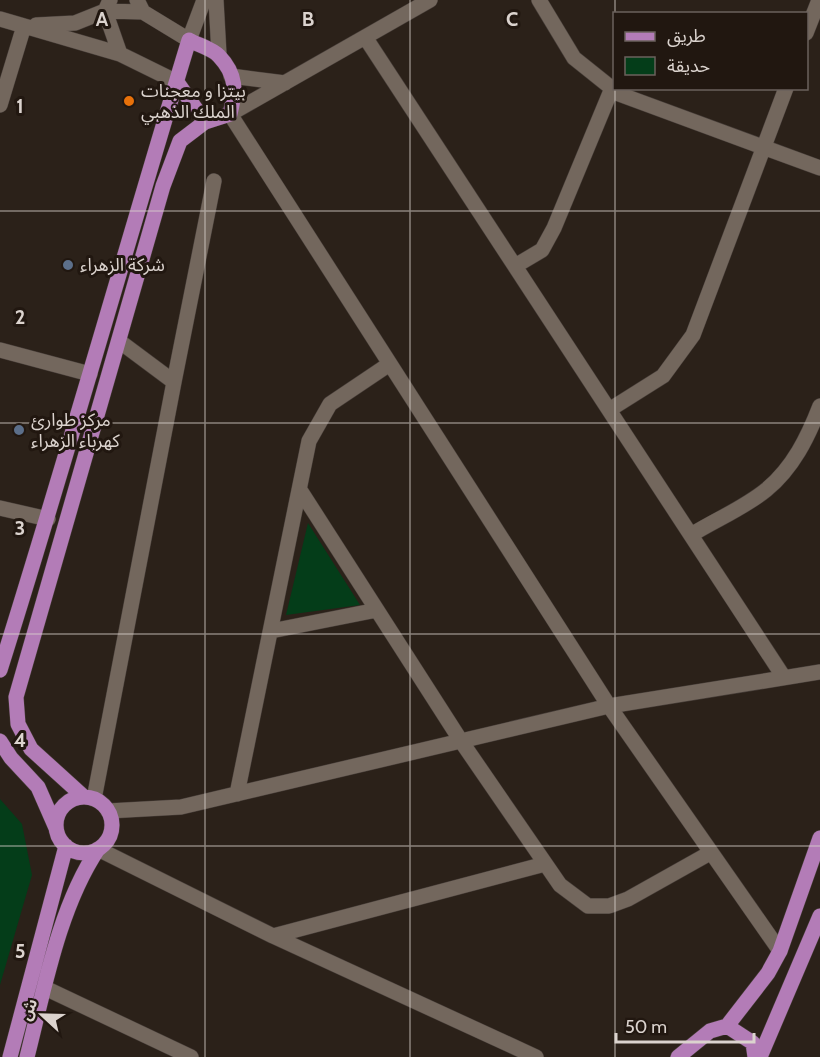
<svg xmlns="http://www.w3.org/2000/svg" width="820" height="1057" viewBox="0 0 820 1057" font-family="Cabin,'Noto Sans Arabic',sans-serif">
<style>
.green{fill:#043d19}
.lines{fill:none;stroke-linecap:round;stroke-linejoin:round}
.minor-casing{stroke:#473e39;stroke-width:16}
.major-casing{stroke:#473e39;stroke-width:16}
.minor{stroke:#73675d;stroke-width:15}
.major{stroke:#b37cb7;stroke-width:15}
.grid{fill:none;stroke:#dbd3ce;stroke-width:1.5;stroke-opacity:0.55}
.food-dot{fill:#e8710a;stroke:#211710;stroke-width:2}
.service-dot{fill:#5c6f8a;stroke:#211710;stroke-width:2}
.labels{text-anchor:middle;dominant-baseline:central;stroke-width:6;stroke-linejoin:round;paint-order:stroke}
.poi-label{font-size:18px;fill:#dbd3ce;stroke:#211710;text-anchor:start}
.grid-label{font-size:20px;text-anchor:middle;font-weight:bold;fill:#dbd3ce;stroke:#211710;stroke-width:6;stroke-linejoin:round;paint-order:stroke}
</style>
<rect width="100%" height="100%" fill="#2b2119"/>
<!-- green -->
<path class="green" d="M308,523L360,605L286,615Z
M0,799L22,824L32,875L0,985Z"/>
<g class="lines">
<!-- minor casing -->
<g class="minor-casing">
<path id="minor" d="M110,0L105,11L120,54
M137,0L143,12L189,40L204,0
M216,0L219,54
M430,0L230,114L609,706L780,951
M539,0L574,58L619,94L820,168
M0,19L120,54L177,82
M36,25L75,23L105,11L143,12
M806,33L819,0
M365,37L783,676
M231,76L285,83
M0,105L24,26
M515,266L542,250L554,228L612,88
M0,350L90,374
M174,382L214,181
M609,410L663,376L693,335L786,88
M300,490L461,741L560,885L588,906H609L628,899L710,853
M0,508L48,519
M691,535C715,520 744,508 766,490C793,468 808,437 820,406
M271,631L377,610
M237,794L309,441L330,404L388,365
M94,799L174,382L119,341
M108,811L181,807L609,706L820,672
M98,849L273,936L536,1057
M273,936L545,864
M45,988L191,1057"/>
</g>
<!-- major casing -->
<g class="major-casing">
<path id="major" d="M0,670C66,461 125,250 189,40C198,45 213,49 219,56C237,75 236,91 230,114L205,122L177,82
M0,741L11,758L38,787L56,828
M84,797L31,749L18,724L16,697L163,186L180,141L205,122
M56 825a28 28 0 1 1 56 0a28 28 0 1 1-56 0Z
M727,1026L768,973L780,951L820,838
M10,1057L66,846
M27,1057C44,990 59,907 98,849
M678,1057L710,1031L727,1026L753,1043L755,1057
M760,1057L820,916"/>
</g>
<!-- minor -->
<use href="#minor" class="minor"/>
<!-- major -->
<use href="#major" class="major"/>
</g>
<!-- grid -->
<path class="grid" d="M205,0V1057M410,0V1057M615,0V14M615,88V1057M0,211H820M0,423H820M0,634H820M0,846H820"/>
<!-- markers -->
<circle class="food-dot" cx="129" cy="101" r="6"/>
<g class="service-dot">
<circle cx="68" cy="265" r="6"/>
<circle cx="19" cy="430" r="6"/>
</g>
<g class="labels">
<!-- poi labels -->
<g class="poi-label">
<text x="141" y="91">بيتزا و معجنات<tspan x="141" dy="21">الملك الذهبي</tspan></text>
<text x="80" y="265">شركة الزهراء</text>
<text x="31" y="420">مركز طوارئ<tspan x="31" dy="21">كهرباء الزهراء</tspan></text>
</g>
</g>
<g class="grid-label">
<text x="102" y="26">A</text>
<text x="308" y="26">B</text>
<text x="512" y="26">C</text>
<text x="20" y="113">1</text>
<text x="20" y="324">2</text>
<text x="20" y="535">3</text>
<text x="20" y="747">4</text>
<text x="20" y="958">5</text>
</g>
<!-- legend -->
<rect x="613" y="12" width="195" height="78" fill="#211710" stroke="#6b625c" stroke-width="1.5"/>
<rect x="625" y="32" width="30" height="9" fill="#b37cb7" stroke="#6b625c" stroke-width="1.5"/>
<text x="667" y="42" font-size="18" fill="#dbd3ce">طريق</text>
<rect x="625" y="57" width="30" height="18" fill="#043d19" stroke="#6b625c" stroke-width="1.5"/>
<text x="667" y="72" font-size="18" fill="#dbd3ce">حديقة</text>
<!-- north arrow -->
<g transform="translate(42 1015) rotate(292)" stroke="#211710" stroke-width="4.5" paint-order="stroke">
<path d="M0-4.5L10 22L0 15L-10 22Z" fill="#dbd3ce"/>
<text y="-9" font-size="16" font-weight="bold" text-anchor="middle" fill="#dbd3ce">ش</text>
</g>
<!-- scale -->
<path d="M616 1033v9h138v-9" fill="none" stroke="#dbd3ce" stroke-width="3"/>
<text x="625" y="1033" font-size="18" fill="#dbd3ce" stroke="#211710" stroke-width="4.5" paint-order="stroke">50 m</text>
</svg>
